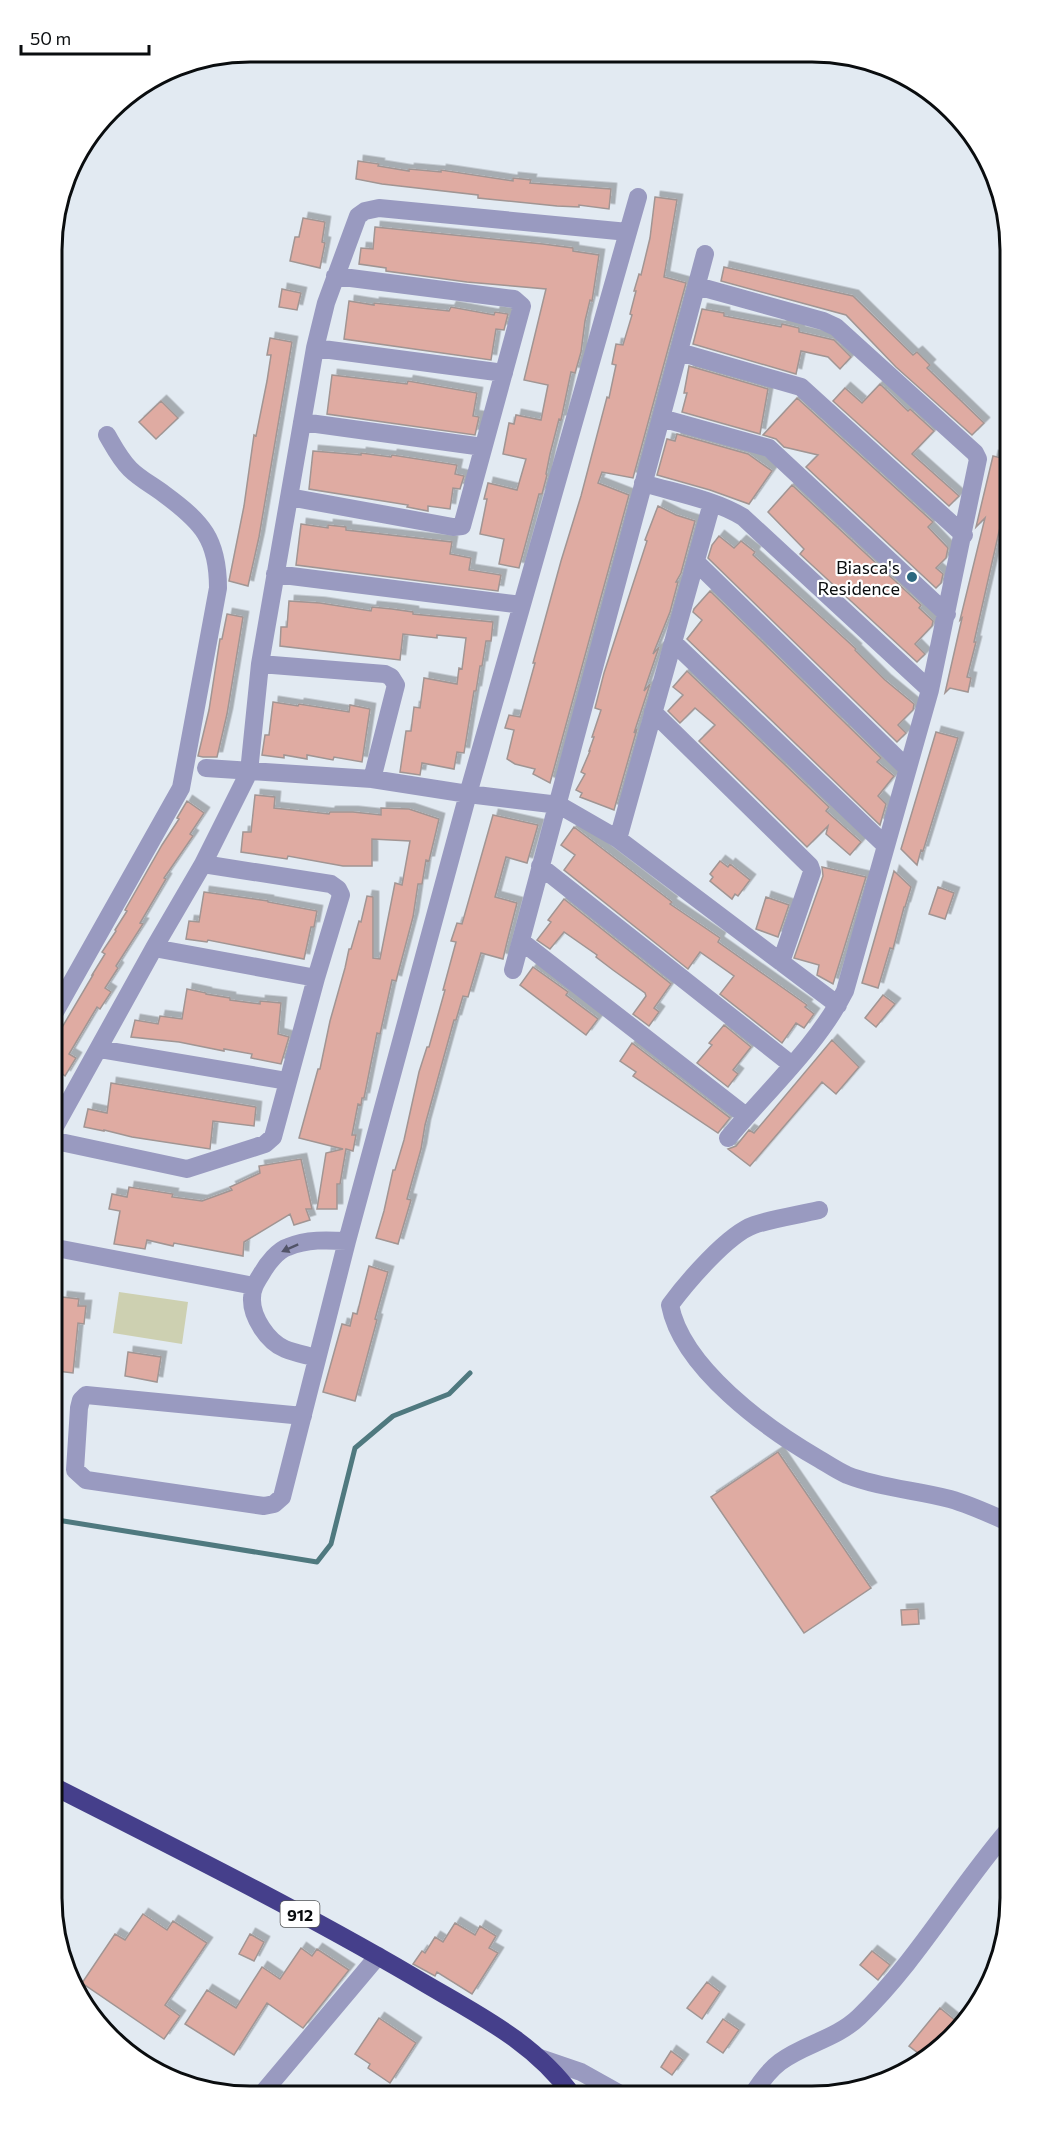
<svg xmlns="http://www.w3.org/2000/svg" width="1061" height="2148" viewBox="0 0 1061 2148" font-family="Commissioner,sans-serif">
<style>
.green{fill:#cdd0b1}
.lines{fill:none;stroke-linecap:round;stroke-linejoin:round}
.stream{stroke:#4f797f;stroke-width:5}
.building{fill:#dfaba2;stroke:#a19593;stroke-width:1.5;filter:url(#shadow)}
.minor{stroke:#999ac0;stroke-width:18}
.highway{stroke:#453f8b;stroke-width:18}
.oneway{fill:#525468}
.poi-dot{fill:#2b687f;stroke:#fff;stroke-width:2}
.labels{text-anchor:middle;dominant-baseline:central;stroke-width:4.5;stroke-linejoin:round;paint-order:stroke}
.shield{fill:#fff;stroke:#545657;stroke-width:1.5}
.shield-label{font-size:16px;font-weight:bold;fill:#0a0d0f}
.poi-label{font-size:18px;fill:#0a0d0f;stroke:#fff;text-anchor:end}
.rim{fill:none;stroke:#0a0d0f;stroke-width:3}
</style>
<defs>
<filter id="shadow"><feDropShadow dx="5.5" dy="-5.5" stdDeviation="0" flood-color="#0004"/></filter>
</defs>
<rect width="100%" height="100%" fill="#e2eaf2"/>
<!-- green -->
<path class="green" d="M119,1292L188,1302L182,1344L113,1333Z"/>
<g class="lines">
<!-- stream -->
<path class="stream" d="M51,1519L317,1562L331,1544L355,1448L393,1416L449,1394L470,1373"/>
</g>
<!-- building -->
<path class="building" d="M358,161L379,164L378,166L409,171V169L441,172V170L513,181V178L531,180L530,183L611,189L609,209L579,205V207L557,206L478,198V195L382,184L356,179Z
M655,197L677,200L664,277L686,283L633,478L602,472L598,483L629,495L550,783L533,774L535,769L515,764L507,759L514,730L505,728L509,715L520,717L535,663H533L561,561L581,496L607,397L609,398L616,365L612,364L616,344L623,345L632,315L630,314L636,291H634L639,274L641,275L650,238Z
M303,218L325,222L322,242L325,243L320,268L290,261L295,237H299Z
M375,227L543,244L573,248V251L599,255L592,301L590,300L585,321L581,352L575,373L571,372L561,420L559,419L550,454L546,474L547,475L542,494H539L519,568L499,564L504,539L480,534L487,499H484L488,483L517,490L526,459L503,454L509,423L514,424L516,415L541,420L548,385L524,380L546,289L467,282L386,271V268L359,264L361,248L373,249Z
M724,267L853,296L913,355L917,352L930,365L927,368L984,423L972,435L896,367L846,315L721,281Z
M282,289L301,293L297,310L279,307Z
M349,301L374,305V303L449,311L451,307L494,315L495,312L508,314L504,330L496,329L491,360L344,339Z
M702,309L724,313V316L781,327L782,324L799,328V332L834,340L851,357L840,369L828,357L801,351L796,374L693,344Z
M270,338L292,342L259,537L248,586L229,581L244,506L254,435L256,436L267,381L271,355H267Z
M689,366L768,389L760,434L682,412L687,393H684Z
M332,375L407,384L408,381L477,393L473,416L479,417L475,435L327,414Z
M880,384L908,411L910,409L934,431L912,454L959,496L949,506L833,401L845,388L862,403Z
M797,398L933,522L928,527L948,548L946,558L936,568L943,574L941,583L936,588L806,467L818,455L784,447L776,439L763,435Z
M161,401L178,418L156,439L139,422Z
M677,434L748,454L772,471L749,504L710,490L657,475L667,439L675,441Z
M313,451L361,455V453L391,457L392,455L457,465L455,474L464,476L460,489L453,488L450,509L428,506V511L407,507L408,505L309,489Z
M993,456L1010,460V483L974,642H976L967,677L971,678L968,692L950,688L945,693L962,618L960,620L985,518L976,527Z
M792,485L921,605L919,608L933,621L932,626L915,644L925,654L917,662L800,554L804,549L768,512Z
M658,506L676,515L695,521L681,573L676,582H678L670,612L653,654L659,647L644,691L650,684L634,733L637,729L614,810L580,797L582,793L576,790L585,774L581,772L590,751H589L594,737H592L601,710L595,708L604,673L647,541L645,540Z
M301,524L328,528V525L346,527V530L452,542L450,554L471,558L469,570L501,575L498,591L296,565Z
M719,536L734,548L741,541L755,552L753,555L856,649L855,650L885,680L914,704L913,710L898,725L906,733L897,742L708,558L712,545Z
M710,591L881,758L877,762L894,776L878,796L886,804L880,825L687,639L702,620L693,612L694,609Z
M289,601L320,603L371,611L372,607L392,609L413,612V614L493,622L491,641H486L482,666H480L476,691H474L464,753L457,752L454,769L422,763L420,775L400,772L406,731H411L414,707L420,708L424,678L457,684L459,668L462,669L466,638L437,635V638L403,634L400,660L280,646L281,627H287Z
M227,614L243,617L227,714L217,757H203L198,756L209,710L220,639H222Z
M687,671L829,807L826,811L861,842L850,855L826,834L828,826L807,847L699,741L715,725L695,708L680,723L668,711L683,695L673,687Z
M273,702L298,706L299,704L349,712L350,705L370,709L362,762L334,757L333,760L307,755V759L284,755V758L262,755L265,735H269Z
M936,732L958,738L923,851L921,850L917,865L901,849Z
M255,795L275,797L274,808L329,814L330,812H353L381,815V808L409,809L439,819L429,861L426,860L422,884H418L413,917L396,981L392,980L380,1034L377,1033L364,1098H362L361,1105L358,1104L352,1135H356L353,1151L346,1149L340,1184H337V1209H317L326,1153L343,1149L299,1138L318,1069H320L330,1021L345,968L349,949H351L359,921L361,922L367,896L373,897V958L380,959L395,883L402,885L410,841L372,839V866H343L288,856L287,859L241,852L243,832H251Z
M187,801L204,813L190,834L193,836L164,878L166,879L140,923L143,924L116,966L118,968L105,988L111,992L100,1009L97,1007L69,1054L76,1058L65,1076L60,1072L51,1087V1046L93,975H92L105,954L102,952L116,931L115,930L127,911L125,910L162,845L179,819L177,818Z
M493,815L538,825L527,863L506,857L495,897L517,903L507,942L503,959L481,953L468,997L463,996L456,1020H454L425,1125L421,1149L407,1199L411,1200L398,1244L376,1238L384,1211L393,1170H395L404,1140L419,1072L427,1047H429L445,990H443L456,942L451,941L457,923L462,924Z
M574,827L672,902L670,904L720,938L718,942L807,1005L805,1007L814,1014L804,1028L796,1023L782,1043L720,994L734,976L700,952L688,969L564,870L575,855L561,845Z
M720,861L728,867L730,864L750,880L738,896L735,894L732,899L710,881L713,877L710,874Z
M822,867L866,877L833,984L817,975L819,965L794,958L823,876Z
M894,871L911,887L905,907H904L893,949L890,948L878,988L862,983Z
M938,887L954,893L945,919L929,914Z
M204,892L268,901V902L317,911L314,927H311L304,959L208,940L207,942L186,939L189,921L199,922Z
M766,897L789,905L778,937L756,929Z
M564,899L671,984L654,1008L659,1012L649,1026L633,1014L646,996L645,993L613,970L596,957L597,955L564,932L550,949L537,940L551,922L548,920Z
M533,967L568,992L566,995L598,1019L586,1035L520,985Z
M187,989L206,993V994L230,998V1000L260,1004V1001L281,1003L278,1034L289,1037L281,1064L251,1058L252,1054L224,1049V1051L179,1042L131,1037L135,1020L158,1024L160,1016L182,1019Z
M883,995L895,1004L876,1027L865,1018Z
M724,1025L751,1047L733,1070L738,1074L728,1087L697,1063L712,1045L709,1043Z
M832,1040L859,1067L836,1094L822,1082L750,1166L728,1149L736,1146L749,1130L754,1133Z
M632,1043L730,1118L718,1133L633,1076L636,1072L620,1061Z
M111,1083L256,1107L254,1126L213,1121L210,1149L132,1137L104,1130V1131L84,1127L88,1109L107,1113Z
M301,1159L312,1209H306L310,1220L294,1225L290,1214L244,1242L243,1256L174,1243L173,1246L147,1240L145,1249L114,1244L120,1211L109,1209L112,1194L127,1197L129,1187L173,1194L172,1197L202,1201L232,1190L230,1187L260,1173L259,1166Z
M369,1266L388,1272L375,1319L377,1320L355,1401L323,1392L342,1324L350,1326L353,1313L357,1314Z
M62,1297L79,1299L78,1306H86L84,1324L78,1323L73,1373L57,1371L59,1342L51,1341V1322L59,1323Z
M128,1352L161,1357L157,1382L125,1376Z
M778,1452L871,1588L804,1633L711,1497Z
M918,1609L919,1624L902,1625L901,1610Z
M143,1914L167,1930L173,1921L207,1943L165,2005L180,2016L164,2039L82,1983L115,1934L125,1940Z
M455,1923L475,1935L480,1926L496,1936L489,1948L498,1953L472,1994L437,1972L435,1976L413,1964L422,1951L425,1953L435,1937L443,1942Z
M250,1934L264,1942L254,1961L239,1954Z
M301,1948L312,1956L317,1949L349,1970L303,2028L267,2003L234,2055L185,2024L207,1990L236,2008L262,1967L280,1979Z
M872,1951L890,1965L878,1980L860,1965Z
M707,1982L720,1992L702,2019L687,2008Z
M940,2008L962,2026L932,2056L926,2059L909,2046Z
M379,2018L416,2043L390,2083L368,2068L370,2064L355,2054Z
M723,2019L739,2030L723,2053L707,2042Z
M671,2051L683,2060L672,2075L661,2067Z"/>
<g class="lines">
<!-- minor -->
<path class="minor" d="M697,286L823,321L836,327L975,453L978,459L930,690L845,991C817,1046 767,1091 728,1138
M315,348L504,373
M679,352L801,387L964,535
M661,418L769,448L947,614
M302,422L483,447
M643,483C676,493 713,499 743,517L930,690
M289,497L453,527L462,526L522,306L514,299L335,276
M696,562L907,768
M275,574L522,605
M673,642L885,845
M260,664L385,674L391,677L396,685L372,779
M653,712L810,866L812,872L781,962
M206,768L372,779L468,794L559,805L618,839L838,1005
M618,839L712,503
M540,866L792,1065
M521,941L746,1116
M154,948L316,978
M513,970L705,254
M51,1019L181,788L218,588C218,539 202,522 164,494C152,485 140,479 130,469C120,459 114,447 107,435
M99,1049L287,1081
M51,1134L154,948L203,864L249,772L260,664L315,348L326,303L358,216L365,211L379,208L628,232
M51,1140L187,1169L265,1144L273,1137L316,978L341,895L338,889L331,884L203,864
M819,1210C798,1215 775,1218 754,1225C728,1234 687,1282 670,1305C682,1368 767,1429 819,1459C829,1465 838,1471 847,1475C880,1488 916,1490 950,1499C971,1505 990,1514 1010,1523
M51,1247L254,1286
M316,1358C306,1355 295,1353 285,1349C268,1342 251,1317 252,1298C252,1288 257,1281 262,1273C267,1264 278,1250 288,1247C307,1239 327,1240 347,1241
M303,1416L86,1395L81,1400L79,1408L75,1470L86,1480L264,1506L274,1504L282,1497L347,1241L468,794L638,197
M540,2058L581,2072L624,2096
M261,2095L378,1956
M751,2097C759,2084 768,2071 780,2062C804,2044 836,2039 859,2017C918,1960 957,1889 1010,1828"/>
<!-- highway -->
<path class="highway" d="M51,1785C173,1847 296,1908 414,1977C472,2012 532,2039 573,2096"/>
</g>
<!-- one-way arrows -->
<defs><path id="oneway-solid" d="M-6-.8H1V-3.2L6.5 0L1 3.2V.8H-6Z" transform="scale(1.5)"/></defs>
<use class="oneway" href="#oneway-solid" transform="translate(290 1248) rotate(156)"/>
<!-- markers -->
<circle class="poi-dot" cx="912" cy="577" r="6"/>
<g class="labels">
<!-- shield labels -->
<rect class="shield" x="280.5" y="1901" width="39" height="26" rx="4.5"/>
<g class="shield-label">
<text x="300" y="1914">912</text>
</g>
<!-- poi labels -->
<g class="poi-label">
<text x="900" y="567">Biasca's<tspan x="900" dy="21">Residence</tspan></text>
</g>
</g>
<!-- crop -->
<path d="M0 0H1061V2148H0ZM250 62H812A188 188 0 0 1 1000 250V1898A188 188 0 0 1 812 2086H250A188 188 0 0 1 62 1898V250A188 188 0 0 1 250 62Z" fill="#fff" fill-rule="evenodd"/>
<path class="rim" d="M250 62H812A188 188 0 0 1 1000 250V1898A188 188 0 0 1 812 2086H250A188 188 0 0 1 62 1898V250A188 188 0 0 1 250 62Z"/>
<!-- scale -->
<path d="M21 45v9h128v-9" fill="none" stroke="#0a0d0f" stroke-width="3"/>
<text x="30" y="45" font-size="18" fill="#0a0d0f" stroke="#ffffff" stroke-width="4.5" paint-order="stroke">50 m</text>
</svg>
